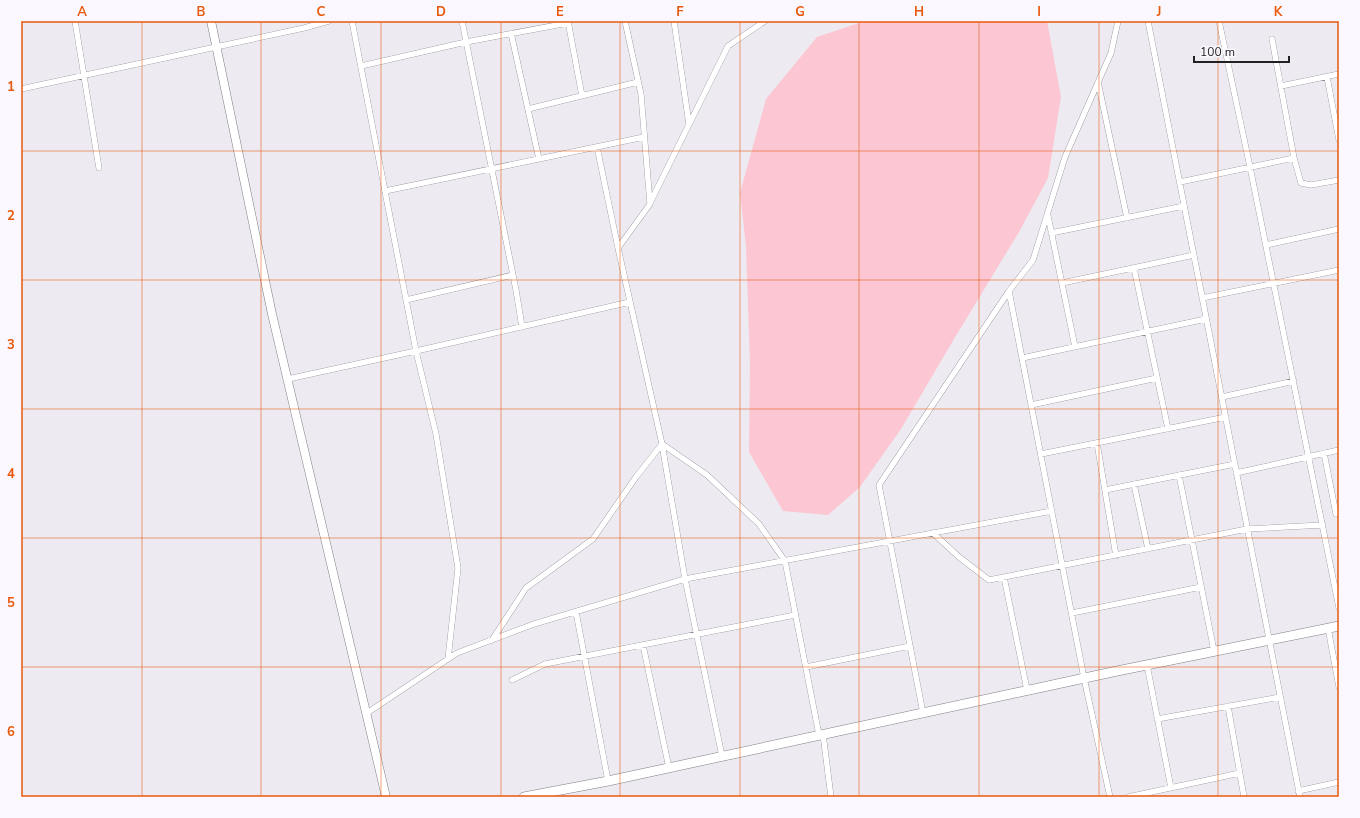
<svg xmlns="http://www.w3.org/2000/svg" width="1360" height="818" viewBox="0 0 1360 818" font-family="'Nunito Sans',sans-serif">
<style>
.green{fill:#fcc6d2}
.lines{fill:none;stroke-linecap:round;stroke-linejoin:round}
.street-casing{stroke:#807d84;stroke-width:6}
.secondary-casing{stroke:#807d84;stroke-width:9}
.primary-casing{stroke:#807d84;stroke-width:10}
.street{stroke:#fff;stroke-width:5.5}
.secondary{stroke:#fff;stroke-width:8}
.primary{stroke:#fff;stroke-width:9}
.grid{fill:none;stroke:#e8590c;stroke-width:1;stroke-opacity:0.55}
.neatline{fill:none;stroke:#e8590c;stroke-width:1.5}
.grid-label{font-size:13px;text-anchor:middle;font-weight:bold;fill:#e8590c}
</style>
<rect width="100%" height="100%" fill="#edeaf1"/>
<!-- green -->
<path class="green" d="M865,21H1047L1061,97L1048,178L1019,232L954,339L901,429L860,487L828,515L783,511L749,452L750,363L746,246L740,193L766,99L817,37Z"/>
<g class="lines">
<!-- street casing -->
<g class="street-casing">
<path id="street" d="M75,21L99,168
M352,21L416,351L436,434L458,568L448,659
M462,21L516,290L522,327
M568,21L582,96
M625,21L641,94L650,204L618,248L662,444L685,579L722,756
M674,21L689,124
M1148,21L1300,797
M1219,21L1250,167L1339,608
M511,33L539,159
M1272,39L1294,158L1301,183L1311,185L1339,180
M361,66L466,42L568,23
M1327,77L1339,140
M1098,82L1127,218
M1281,86L1339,74
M21,89L304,28L329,21
M528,109L638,82
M597,147L618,248
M1180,182L1294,158
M385,191L644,137
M650,203L728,46L765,21
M1048,216L1075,347
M1051,233L1184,206
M1266,245L1339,229
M1134,268L1168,429
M1062,283L1194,255
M1009,291L1084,678L1110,797
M1202,298L1339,270
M406,300L513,275
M1022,358L1206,319
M288,379L416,351L630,302
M1222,397L1294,381
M1031,405L1157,378
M1097,443L1116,556
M1324,453L1336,514L1339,513
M1041,454L1226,417
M1236,473L1339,450
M1179,475L1214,651
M1134,484L1148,549
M1105,490L1235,464
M933,533L959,557L989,580L1247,529L1323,525
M1004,577L1027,690
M576,612L608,781
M1072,613L1201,587
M1328,628L1339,687
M492,640L526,588L593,539L636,477L662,444L707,475L759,524L785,561L819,735
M643,645L669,768
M1147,665L1171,788
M806,667L910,646
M512,680L545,664L795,615
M1228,706L1244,797
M367,713L457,653L534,624L685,579L1052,511
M923,713L879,485L1009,291L1033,260L1065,157L1111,53L1118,21
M1157,719L1280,697
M823,734L831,797
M1298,791L1339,782
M1128,797L1240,773"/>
</g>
<!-- secondary casing -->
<g class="secondary-casing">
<path id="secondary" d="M211,21L272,314L386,797"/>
</g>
<!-- primary casing -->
<g class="primary-casing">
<path id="primary" d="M524,797L608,781L1117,671L1339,626"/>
</g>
<!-- street -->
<use href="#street" class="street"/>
<!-- secondary -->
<use href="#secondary" class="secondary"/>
<!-- primary -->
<use href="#primary" class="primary"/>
</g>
<!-- grid -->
<path class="grid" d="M142,21V797M261,21V797M381,21V797M501,21V797M620,21V797M740,21V797M859,21V797M979,21V797M1099,21V797M1218,21V797M21,151H1339M21,280H1339M21,409H1339M21,538H1339M21,667H1339"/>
<!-- border -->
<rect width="1360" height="818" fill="none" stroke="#faf7fe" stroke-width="44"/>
<!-- scale -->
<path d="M1194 56v6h95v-6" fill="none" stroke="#212022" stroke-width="2"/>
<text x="1200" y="56" font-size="12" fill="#212022" stroke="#faf7fe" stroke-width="3" paint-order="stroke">100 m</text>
<rect x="22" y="22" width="1316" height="774" class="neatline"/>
<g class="grid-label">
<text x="82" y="16">A</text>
<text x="201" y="16">B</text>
<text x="321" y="16">C</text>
<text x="441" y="16">D</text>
<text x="560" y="16">E</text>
<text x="680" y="16">F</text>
<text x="800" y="16">G</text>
<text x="919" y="16">H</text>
<text x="1039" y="16">I</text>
<text x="1159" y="16">J</text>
<text x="1278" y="16">K</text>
<text x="11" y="91">1</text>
<text x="11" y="220">2</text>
<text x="11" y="349">3</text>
<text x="11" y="478">4</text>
<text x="11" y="607">5</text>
<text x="11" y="736">6</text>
</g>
</svg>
